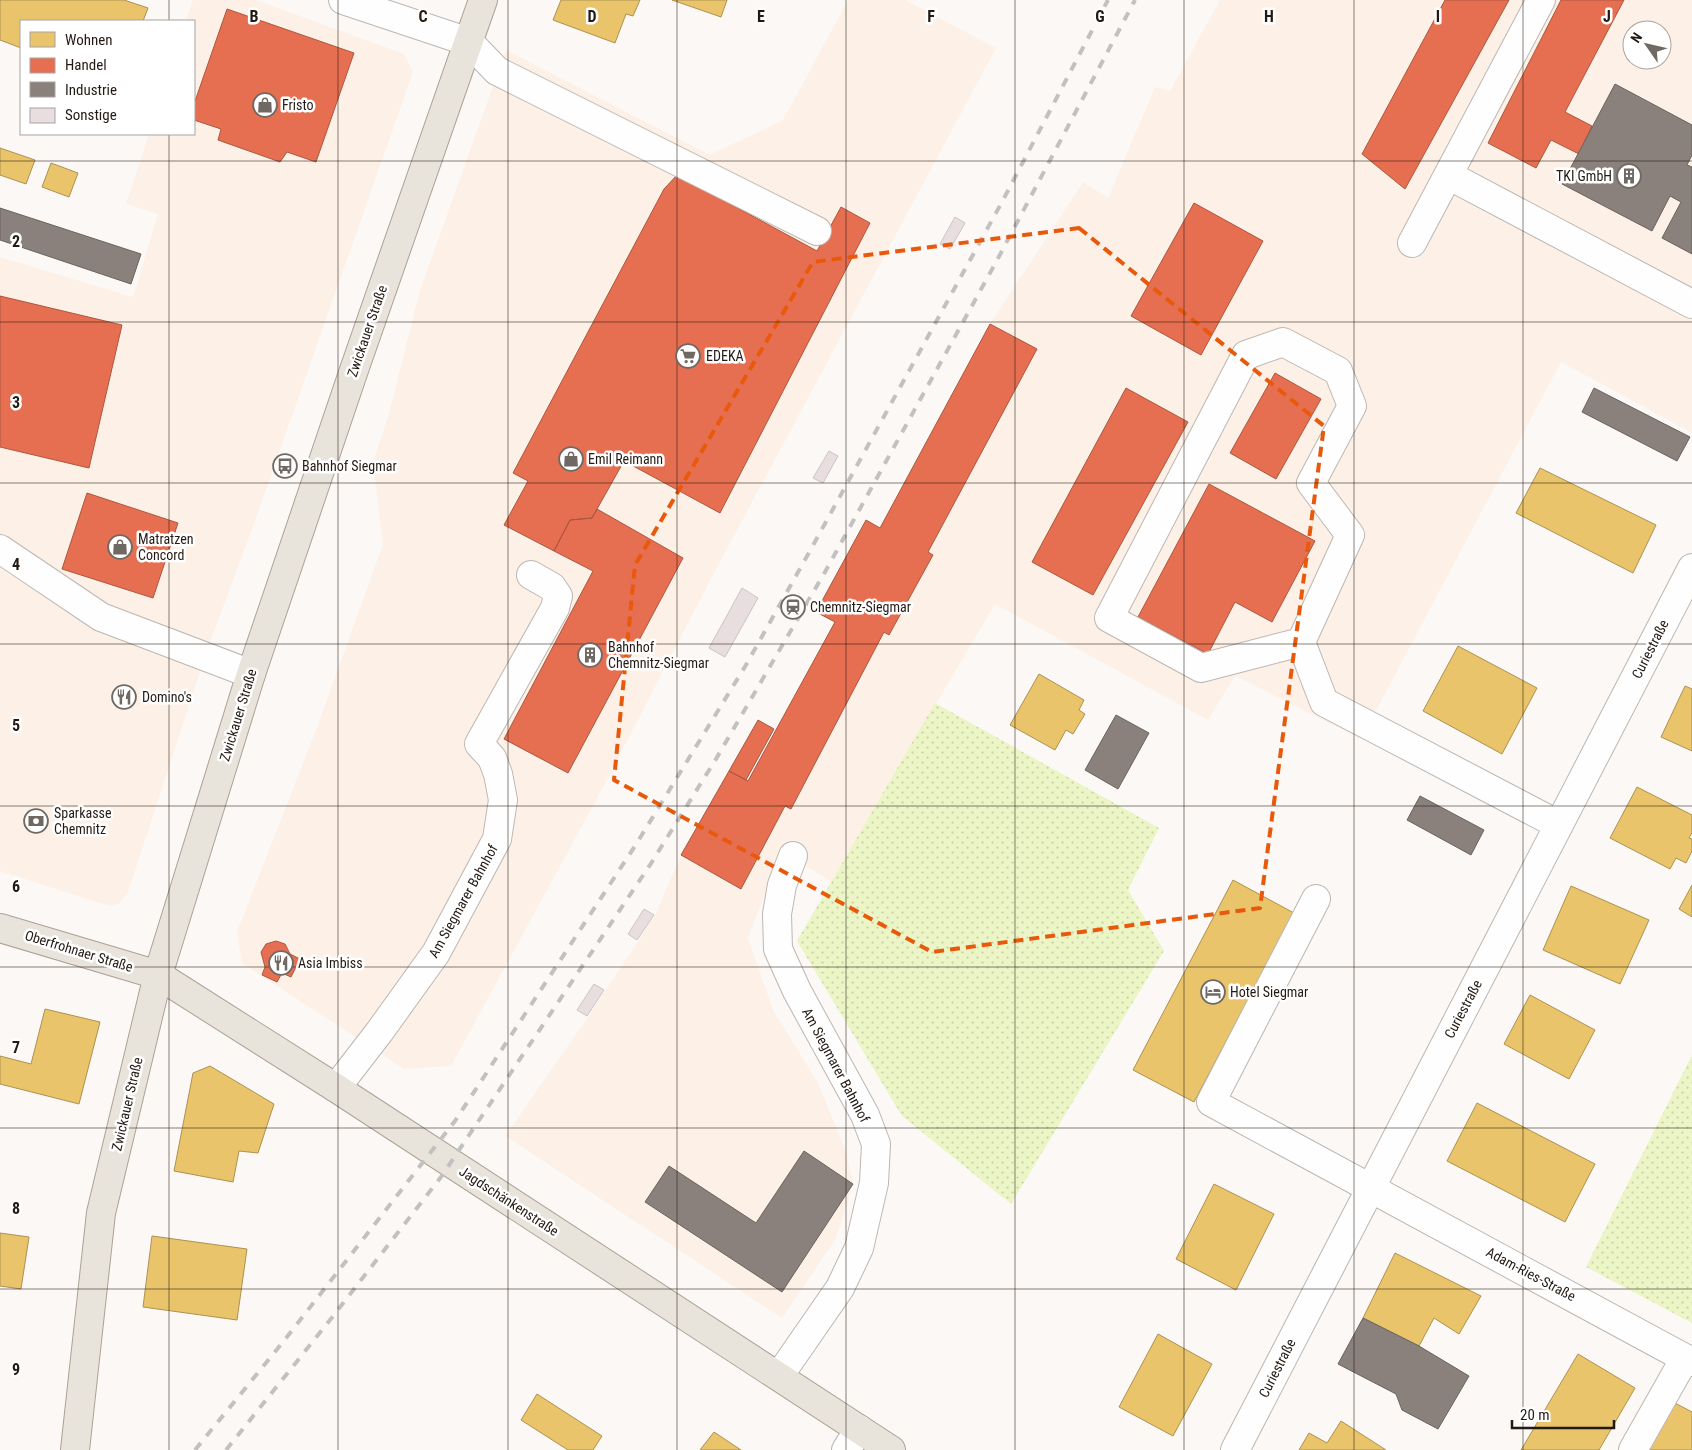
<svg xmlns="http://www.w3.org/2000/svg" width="1692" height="1450" viewBox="0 0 1692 1450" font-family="'Roboto Condensed',sans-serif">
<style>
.commercial{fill:#fdf1e7;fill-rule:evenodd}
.garden{fill:url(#garden-dots)}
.homes{fill:#e9c46a;stroke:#ae9150}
.shops{fill:#e76f51;stroke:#ac563f}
.industry{fill:#8a817c;stroke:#6b625d}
.building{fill:#e8dee0;stroke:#cbc3c4}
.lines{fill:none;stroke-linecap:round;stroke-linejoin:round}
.minor-casing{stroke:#bcb6b2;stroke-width:30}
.major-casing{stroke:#aca295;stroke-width:30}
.minor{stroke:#fefefe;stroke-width:28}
.major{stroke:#e8e4dc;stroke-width:28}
.rail{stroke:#c2c1c0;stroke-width:4;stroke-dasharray:9 9;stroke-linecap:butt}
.marked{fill:none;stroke:#e8590c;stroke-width:4;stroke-dasharray:10 6;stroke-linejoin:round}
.grid{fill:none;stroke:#241a14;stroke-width:1;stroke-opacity:0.55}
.labels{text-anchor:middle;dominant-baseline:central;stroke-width:5;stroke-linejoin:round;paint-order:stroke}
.poi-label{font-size:14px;fill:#241a14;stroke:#fff;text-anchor:start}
.street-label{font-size:14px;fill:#241a14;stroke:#fff}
.grid-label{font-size:16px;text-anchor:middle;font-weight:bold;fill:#241a14;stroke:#fff;stroke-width:5;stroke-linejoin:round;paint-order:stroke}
</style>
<defs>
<pattern id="garden-dots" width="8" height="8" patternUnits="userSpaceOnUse" patternTransform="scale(1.25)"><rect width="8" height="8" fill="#ecf5c6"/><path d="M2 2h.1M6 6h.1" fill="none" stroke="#cad1a9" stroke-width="1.8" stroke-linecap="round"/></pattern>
</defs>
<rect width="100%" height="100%" fill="#fbf8f6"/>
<!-- commercial -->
<path class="commercial" d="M193,0H256L404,54L413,72L255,521L209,645L128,892L119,904L109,906L0,871V257L133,297L158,214L126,204L149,134H194V21H186Z
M848,0H905L996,48L714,573L601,791L451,1066L404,1069L242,963L237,932L319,722L383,544L373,463L389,413L419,293L506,50L710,155L783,120Z
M1220,0H1692V433L1561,362L1361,739L1235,676L1208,720L995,604L831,882L782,851L748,938L773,1010L818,1083L845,1149L853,1184L835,1240L782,1318L505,1136L588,1017L655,915L681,855L729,771L748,781L835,622L816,612L866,520L880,528L990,324L1083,182L1108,198L1155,87L1170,91ZM1632,30H1662V60H1632Z"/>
<!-- garden -->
<path class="garden" d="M935,703L1159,828L1128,890L1164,951L1011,1204L902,1116L797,941Z
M1692,1055V1323L1586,1267Z"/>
<!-- homes -->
<path class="homes" d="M0,0H124L148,8L143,21H21V48L0,40Z
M561,0H640L633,16L626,14L615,43L553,20Z
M672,0H727L721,17Z
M0,148L35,160L26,184L0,175Z
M51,163L78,173L69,197L42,187Z
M1540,468L1656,525L1633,573L1516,513Z
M1458,646L1537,688L1502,754L1423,711Z
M1039,674L1084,700L1079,710L1085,714L1073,734L1066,730L1055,750L1010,725Z
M1685,686L1692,689V751L1661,737Z
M1637,787L1692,815V833L1689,838L1692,839V851L1686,863L1676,858L1670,869L1610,838Z
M1233,880L1294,913L1194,1102L1133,1070Z
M1692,885V917L1679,909Z
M1571,886L1649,920L1620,984L1543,950Z
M1530,995L1595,1030L1569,1079L1504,1044Z
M45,1009L100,1022L79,1104L0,1084V1056L31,1064Z
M210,1066L274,1104L258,1153L239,1151L233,1182L174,1171L193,1073Z
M1477,1103L1595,1164L1565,1222L1447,1161Z
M1214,1184L1274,1214L1236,1290L1176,1259Z
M0,1233L29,1237L21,1289L0,1286Z
M152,1236L247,1249L237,1320L143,1307Z
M1395,1253L1481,1296L1459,1334L1434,1318L1419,1346L1363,1318Z
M1158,1334L1212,1364L1173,1436L1119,1407Z
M1578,1354L1635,1388L1599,1450H1521Z
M537,1394L602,1436L593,1450H568L521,1420Z
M1671,1401L1692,1412V1450H1644Z
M1341,1421L1386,1450H1299L1309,1433L1327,1443Z
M714,1432L741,1450H700Z"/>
<!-- shops -->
<path class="shops" d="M1445,0H1509L1405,189L1362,154Z
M1561,0H1624L1565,112L1592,126L1579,154L1551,140L1536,168L1488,143Z
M227,9L354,53L316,162L287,152L280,162L218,140L221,129L194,120V104Z
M677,175L817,251L841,207L870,223L720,513L624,461L592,518L570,520L554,551L504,525L528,481L513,473L664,189Z
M1194,203L1263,241L1201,355L1131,316Z
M0,296L122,325L89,468L0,447Z
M990,324L1037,349L928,552L933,555L889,635L884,632L791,809L785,806L741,889L681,855L729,771L748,781L835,622L816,612L866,520L880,528Z
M1275,373L1321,399L1276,479L1230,453Z
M1126,388L1188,422L1093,595L1032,562Z
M1209,484L1315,541L1272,622L1235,602L1208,654L1138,617Z
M87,493L178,523L153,598L62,569Z
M597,509L683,558L568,773L504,739L593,571L554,551L570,520L592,518Z
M758,720L774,729L746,780L729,771Z
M276,941L285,944L290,954L300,959L291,977L282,973L277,982L262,975L265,967L261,952L266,944Z"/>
<!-- industry -->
<path class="industry" d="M1615,84L1692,125V155L1687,165L1692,167V254L1662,238L1681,202L1670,196L1652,231L1562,184Z
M0,208L141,254L131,284L0,240Z
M1594,388L1690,437L1677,461L1582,412Z
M1116,715L1149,733L1118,789L1085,770Z
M1420,796L1484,830L1471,855L1407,820Z
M804,1151L853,1184L782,1292L645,1202L669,1166L756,1223Z
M1363,1318L1419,1346L1469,1376L1438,1429L1402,1410L1396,1394L1338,1364Z"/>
<!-- building -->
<path class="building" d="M955,217L965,223L950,249L940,244Z
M829,451L838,456L823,483L813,478Z
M742,588L758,598L725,657L709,648Z
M644,909L654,915L637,940L628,934Z
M594,984L604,990L587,1016L577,1010Z"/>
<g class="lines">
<!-- minor casing -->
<g class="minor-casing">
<path id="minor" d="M343,0L469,42L497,71L817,231
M1448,175L1692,304
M1412,243L1541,0
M0,549L101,617L251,674
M1301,642L1201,668L1109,618L1246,355L1283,342L1338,371L1352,406L1311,483L1350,535L1301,642L1324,702L1559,825
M1316,899L1211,1102L1692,1362
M336,1088L380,1031L436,953L497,839L503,800L498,774L492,758L479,744L555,608L558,596L552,587L531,575
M779,1376L840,1288L859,1248L874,1183L876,1144L865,1115L797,991L778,949L777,914L782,885L793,856
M846,1450L859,1429
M1235,1450L1692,568
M1633,1450L1685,1358"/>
</g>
<!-- major casing -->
<g class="major-casing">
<path id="major" d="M0,928L158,975L336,1088L891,1450
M75,1450L101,1213L158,975L251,674L354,370L483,0"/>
</g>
<!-- minor -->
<use href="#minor" class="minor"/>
<!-- major -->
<use href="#major" class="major"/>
<!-- rail -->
<path class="rail" d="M195,1450L283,1342L455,1121L635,846L746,665L811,549L1002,202L1108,0
M226,1450L330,1320L441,1177L650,865L716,759L825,572L995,264L1135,0"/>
</g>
<!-- marked area -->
<path class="marked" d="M1079,228L1324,426L1260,908L932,952L614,780L635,565L813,262Z"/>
<!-- grid -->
<path class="grid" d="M169,0V21M338,0V1450M508,0V1450M677,0V1450M846,0V1450M1015,0V1450M1184,0V1450M1354,0V1450M1523,0V1450M169,134V1450M0,161H1692M0,322H1692M0,483H1692M0,644H1692M0,806H1692M0,967H1692M0,1128H1692M0,1289H1692"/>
<!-- icons -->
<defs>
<g id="shop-ring" transform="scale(1.25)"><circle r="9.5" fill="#fff" stroke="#6f6863" stroke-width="1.5"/><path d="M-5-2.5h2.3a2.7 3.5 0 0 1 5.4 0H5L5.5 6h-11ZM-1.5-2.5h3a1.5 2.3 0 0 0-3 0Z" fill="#6f6863"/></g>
<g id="building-ring" transform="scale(1.25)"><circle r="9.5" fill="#fff" stroke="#6f6863" stroke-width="1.5"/><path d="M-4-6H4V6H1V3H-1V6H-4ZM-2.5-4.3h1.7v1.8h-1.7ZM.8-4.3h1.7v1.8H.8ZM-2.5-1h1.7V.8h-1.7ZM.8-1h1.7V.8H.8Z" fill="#6f6863"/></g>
<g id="supermarket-ring" transform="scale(1.25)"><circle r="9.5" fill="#fff" stroke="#6f6863" stroke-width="1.5"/><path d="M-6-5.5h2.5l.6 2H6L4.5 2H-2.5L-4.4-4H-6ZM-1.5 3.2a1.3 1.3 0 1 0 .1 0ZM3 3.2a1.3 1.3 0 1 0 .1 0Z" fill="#6f6863"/></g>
<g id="bus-ring" transform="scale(1.25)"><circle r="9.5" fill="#fff" stroke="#6f6863" stroke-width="1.5"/><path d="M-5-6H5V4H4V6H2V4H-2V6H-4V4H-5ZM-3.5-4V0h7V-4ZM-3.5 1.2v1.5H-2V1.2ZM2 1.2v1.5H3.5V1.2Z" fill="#6f6863"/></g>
<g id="station-ring" transform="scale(1.25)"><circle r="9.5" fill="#fff" stroke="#6f6863" stroke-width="1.5"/><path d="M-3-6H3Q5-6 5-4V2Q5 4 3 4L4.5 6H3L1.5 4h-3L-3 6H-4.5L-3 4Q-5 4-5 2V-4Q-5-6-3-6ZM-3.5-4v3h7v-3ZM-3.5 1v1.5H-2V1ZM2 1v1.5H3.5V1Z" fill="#6f6863"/></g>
<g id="restaurant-ring" transform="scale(1.25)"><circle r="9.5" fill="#fff" stroke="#6f6863" stroke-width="1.5"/><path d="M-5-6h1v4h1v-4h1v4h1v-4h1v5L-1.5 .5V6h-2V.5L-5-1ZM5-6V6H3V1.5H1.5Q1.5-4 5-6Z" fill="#6f6863"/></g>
<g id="bank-ring" transform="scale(1.25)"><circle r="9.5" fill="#fff" stroke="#6f6863" stroke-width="1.5"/><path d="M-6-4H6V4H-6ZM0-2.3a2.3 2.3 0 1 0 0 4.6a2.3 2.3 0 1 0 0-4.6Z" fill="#6f6863"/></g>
<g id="hotel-ring" transform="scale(1.25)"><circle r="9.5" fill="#fff" stroke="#6f6863" stroke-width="1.5"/><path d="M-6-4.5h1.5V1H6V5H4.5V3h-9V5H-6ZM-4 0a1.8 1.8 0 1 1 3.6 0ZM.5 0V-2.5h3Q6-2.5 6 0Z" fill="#6f6863"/></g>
</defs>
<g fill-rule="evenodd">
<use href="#shop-ring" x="265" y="105"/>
<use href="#building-ring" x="1629" y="176"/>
<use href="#supermarket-ring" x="688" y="356"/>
<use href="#shop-ring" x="571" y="459"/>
<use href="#bus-ring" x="285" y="466"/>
<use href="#shop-ring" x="120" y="547"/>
<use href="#station-ring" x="793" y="607"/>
<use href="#building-ring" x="590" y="655"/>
<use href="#restaurant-ring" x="124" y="697"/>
<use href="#bank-ring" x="36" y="821"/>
<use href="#restaurant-ring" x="281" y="963"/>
<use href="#hotel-ring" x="1213" y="992"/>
</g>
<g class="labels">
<!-- poi labels -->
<g class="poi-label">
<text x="282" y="105">Fristo</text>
<text x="1612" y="176" text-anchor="end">TKI GmbH</text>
<text x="706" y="356">EDEKA</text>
<text x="588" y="459">Emil Reimann</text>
<text x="302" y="466">Bahnhof Siegmar</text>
<text x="138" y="539">Matratzen<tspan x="138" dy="16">Concord</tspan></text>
<text x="810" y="607">Chemnitz-Siegmar</text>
<text x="608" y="647">Bahnhof<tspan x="608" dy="16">Chemnitz-Siegmar</tspan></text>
<text x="142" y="697">Domino's</text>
<text x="54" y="813">Sparkasse<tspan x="54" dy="16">Chemnitz</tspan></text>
<text x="298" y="963">Asia Imbiss</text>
<text x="1230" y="992">Hotel Siegmar</text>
</g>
<!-- street labels -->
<g class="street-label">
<text transform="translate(367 331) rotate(-71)">Zwickauer Straße</text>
<text transform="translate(1650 649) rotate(-63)">Curiestraße</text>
<text transform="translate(238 715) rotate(-73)">Zwickauer Straße</text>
<text transform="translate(463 901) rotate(-61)">Am Siegmarer Bahnhof</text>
<text transform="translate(79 951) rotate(17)">Oberfrohnaer Straße</text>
<text transform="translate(1463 1009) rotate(-62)">Curiestraße</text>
<text transform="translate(836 1065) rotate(62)">Am Siegmarer Bahnhof</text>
<text transform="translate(127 1104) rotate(-77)">Zwickauer Straße</text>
<text transform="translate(509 1201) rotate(33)">Jagdschänkenstraße</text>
<text transform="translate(1531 1274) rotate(28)">Adam-Ries-Straße</text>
<text transform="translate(1277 1368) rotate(-63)">Curiestraße</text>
</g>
</g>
<g class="grid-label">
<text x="254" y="22">B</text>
<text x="423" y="22">C</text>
<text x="592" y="22">D</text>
<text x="761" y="22">E</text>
<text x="931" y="22">F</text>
<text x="1100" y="22">G</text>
<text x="1269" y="22">H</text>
<text x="1438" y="22">I</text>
<text x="1607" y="22">J</text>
<text x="16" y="247">2</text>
<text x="16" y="408">3</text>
<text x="16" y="570">4</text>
<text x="16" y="731">5</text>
<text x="16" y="892">6</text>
<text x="16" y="1053">7</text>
<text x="16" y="1214">8</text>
<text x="16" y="1375">9</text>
</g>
<!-- legend -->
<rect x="20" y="20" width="175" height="115" fill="#ffffff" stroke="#a7a3a1"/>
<rect x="30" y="32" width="25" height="15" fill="#e9c46a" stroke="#a7a3a1"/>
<text x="65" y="45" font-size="15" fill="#241a14">Wohnen</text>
<rect x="30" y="58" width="25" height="15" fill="#e76f51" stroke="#a7a3a1"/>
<text x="65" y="70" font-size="15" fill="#241a14">Handel</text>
<rect x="30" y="82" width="25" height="15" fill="#8a817c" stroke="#a7a3a1"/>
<text x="65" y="95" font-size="15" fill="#241a14">Industrie</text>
<rect x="30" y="108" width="25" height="15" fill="#e8dee0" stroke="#a7a3a1"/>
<text x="65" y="120" font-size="15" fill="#241a14">Sonstige</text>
<!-- north arrow -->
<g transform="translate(1647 45) rotate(304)"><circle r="24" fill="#ffffff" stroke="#a7a3a1"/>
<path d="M0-4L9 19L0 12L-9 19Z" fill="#6f6863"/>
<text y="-8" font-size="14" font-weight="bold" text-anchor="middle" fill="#241a14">N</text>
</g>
<!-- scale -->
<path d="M1512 1420v8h102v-8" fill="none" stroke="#241a14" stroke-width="2.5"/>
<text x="1520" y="1420" font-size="15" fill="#241a14" stroke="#ffffff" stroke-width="4" paint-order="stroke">20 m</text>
</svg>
